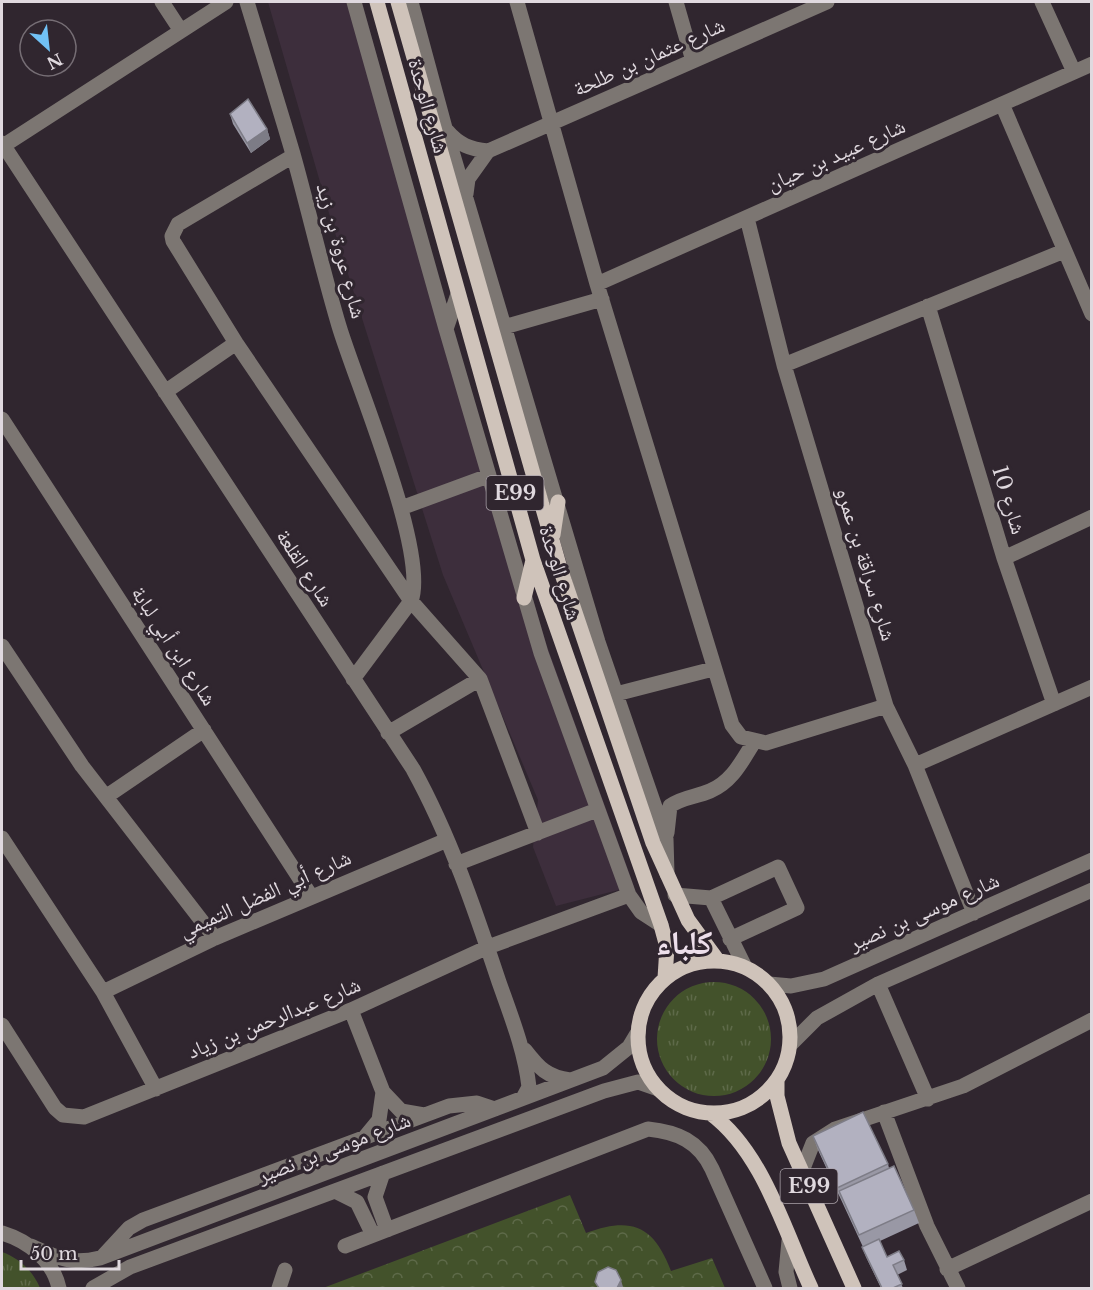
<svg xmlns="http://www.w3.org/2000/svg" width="1093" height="1290" viewBox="0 0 1093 1290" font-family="'Libre Baskerville','Noto Naskh Arabic',serif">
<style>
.built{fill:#3d2e3c}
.grass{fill:url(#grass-tufts)}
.forest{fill:url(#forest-crowns)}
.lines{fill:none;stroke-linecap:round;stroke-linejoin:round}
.minor{stroke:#7c7672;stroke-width:15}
.major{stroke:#cfc3ba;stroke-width:15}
.wall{fill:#9998a5}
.shaded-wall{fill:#7d7c86}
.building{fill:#b2b1c0;stroke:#7d7c86;stroke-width:1.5}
.labels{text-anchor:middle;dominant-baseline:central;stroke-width:6;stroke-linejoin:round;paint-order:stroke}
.shield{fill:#30262f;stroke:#aba3aa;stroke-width:1.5}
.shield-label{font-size:20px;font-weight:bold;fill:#e0d9df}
.street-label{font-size:21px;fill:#e0d9df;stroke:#30262f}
.town-label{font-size:33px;font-weight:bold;fill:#eddfeb;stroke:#30262f}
</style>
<defs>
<pattern id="grass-tufts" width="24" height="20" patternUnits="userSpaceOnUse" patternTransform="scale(1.5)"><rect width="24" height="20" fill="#43522b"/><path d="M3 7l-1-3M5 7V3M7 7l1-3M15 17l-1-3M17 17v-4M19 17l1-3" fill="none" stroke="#5e6a49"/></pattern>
<pattern id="forest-crowns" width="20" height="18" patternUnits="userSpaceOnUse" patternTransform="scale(1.5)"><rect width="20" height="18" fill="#43522b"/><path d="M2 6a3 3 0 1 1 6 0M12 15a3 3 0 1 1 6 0" fill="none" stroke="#5e6a49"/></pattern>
</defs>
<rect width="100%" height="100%" fill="#30262f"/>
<!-- built -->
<path class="built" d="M268,2H362L458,351L547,646L634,886L556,906L533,847L538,800L443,575L331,220Z"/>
<!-- grass -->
<path class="grass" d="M657 1039a57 57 0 1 1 114 0a57 57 0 1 1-114 0Z
M2,1252C19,1258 33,1271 40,1288H2Z"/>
<!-- forest -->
<path class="forest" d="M570,1195L586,1233C632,1216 654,1226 671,1271L712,1258L725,1288H323Z"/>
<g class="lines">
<!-- minor -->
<path class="minor" d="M162,2L181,31
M247,2C262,52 278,103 293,154C309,211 322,269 339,326C356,383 429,553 411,601L353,679
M354,2L446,329
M411,2L445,128L598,642L666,839L667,874
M517,2L597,284L732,725L741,737L766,743L886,706
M676,2L693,61
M1042,2L1074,72
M1002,104L1092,314
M447,131C459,145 470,149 488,151
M2,143L413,769C450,836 475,910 499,982C511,1016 525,1051 529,1087L523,1098
M3,146L226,2
M293,156L178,224L172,236L173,241L236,343L411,601L480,679
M466,194L468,179L488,151L827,2
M747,218L784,365L886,706L915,765L974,913
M597,284L1092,64
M458,294L446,329L541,653L629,895L641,912L661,925
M928,306L1004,558L1054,704
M504,327L602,299
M784,365L1064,251
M165,392L236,343
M2,419L311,896
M401,508L488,476
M1004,558L1092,517
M2,646L82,766L215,938
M616,694L713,669
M388,733L480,679L538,833
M915,765L1092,687
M107,796L204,730
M667,833L670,806C682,797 696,797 710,791C732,782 742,761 754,742
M2,838L103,992L156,1089
M456,864L597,810
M675,895L711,898L778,867L797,908L730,939
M711,898L745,967
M769,984L791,986L824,979L1092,860
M878,984L928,1099
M103,992L215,938L447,840
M351,1010L383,1092L401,1111L424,1115
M2,1025L55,1108L63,1115L84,1117L351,1010L488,947L629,895
M790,1045L817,1018L878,984L1092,890
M525,1050C539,1068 547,1077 570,1080
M884,1112L927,1226L958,1288
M365,1137L379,1120L383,1092
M802,1171L813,1143L835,1129L963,1086L1092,1020
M383,1173L375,1197L387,1230
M335,1191L357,1202L373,1235
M2,1233C28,1241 53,1260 59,1288
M789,1241L786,1272L790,1288
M31,1246C58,1258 71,1265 100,1258L603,1068L629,1047L638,1032
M345,1246L648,1129C677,1132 699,1141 712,1169L765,1288
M104,1255L129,1228L143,1220L449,1106L477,1103L495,1109
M947,1269L1092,1201
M93,1288L130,1267L604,1091L638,1082L658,1089
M279,1288L285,1270"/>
<!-- major -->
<path class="major" d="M377,2L533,560L661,925L667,947L665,978
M398,2L560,568L653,843L688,920L718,961
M553,535L558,502
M524,598L533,560
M638 1037a76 76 0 1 1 152 0a76 76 0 1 1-152 0Z
M777,1080V1096L789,1143L854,1288
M710,1113C763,1152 784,1230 811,1288"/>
</g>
<!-- wall -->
<path class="wall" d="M230,114L267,129L270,139L251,153L233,124Z
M813,1136L888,1164L889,1168L914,1210L919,1223L880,1241L887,1257L904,1260L907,1270L897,1275L903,1288H881L866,1257L862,1247H863L818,1150Z"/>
<!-- shaded-wall -->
<path class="shaded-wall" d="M267,129L270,139L251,153L247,143Z
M621,1280L623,1287V1288H617Z"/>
<!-- building -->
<path class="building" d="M248,99L267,129L247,143L230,114Z
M863,1112L888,1164L837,1188L813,1136Z
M894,1166L914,1210L859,1235L839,1191Z
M879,1239L887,1257L899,1251L904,1260L893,1265L902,1284L893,1288H882L862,1247Z
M608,1267L616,1270L621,1280L617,1288H599L595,1282L598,1272Z"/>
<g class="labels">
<!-- shield labels -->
<g class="shield">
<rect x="486.5" y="476" width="57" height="34" rx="4.5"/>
<rect x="780.5" y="1169" width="57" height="34" rx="4.5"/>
</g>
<g class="shield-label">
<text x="515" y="493">E99</text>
<text x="809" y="1186">E99</text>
</g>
<!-- street labels -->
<g class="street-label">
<text transform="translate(649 57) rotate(-24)">شارع عثمان بن طلحة</text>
<text transform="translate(428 106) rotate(74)">شارع الوحدة</text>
<text transform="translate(836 155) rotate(-24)">شارع عبيد بن حيان</text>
<text transform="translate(341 251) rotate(75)">شارع عروة بن زيد</text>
<text transform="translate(1009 500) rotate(73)">شارع 10</text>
<text transform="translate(866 564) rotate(73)">شارع سراقة بن عمرو</text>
<text transform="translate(305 568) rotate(57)">شارع القلعة</text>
<text transform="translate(560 573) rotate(73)">شارع الوحدة</text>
<text transform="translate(174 646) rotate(57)">شارع ابن أبي لبابة</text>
<text transform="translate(265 894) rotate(-24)">شارع أبي الفضل التميمي</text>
<text transform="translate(924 912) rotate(-24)">شارع موسى بن نصير</text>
<text transform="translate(274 1018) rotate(-22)">شارع عبدالرحمن بن زياد</text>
<text transform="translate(334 1148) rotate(-21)">شارع موسى بن نصير</text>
</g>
<!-- town labels -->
<g class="town-label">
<text x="684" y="942">كلباء</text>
</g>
</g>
<!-- border -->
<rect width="1093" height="1290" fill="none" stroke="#e0d9df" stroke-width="6"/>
<!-- north arrow -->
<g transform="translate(48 48) rotate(153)"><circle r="28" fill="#30262f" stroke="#766e75" stroke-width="1.5"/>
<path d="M0-4.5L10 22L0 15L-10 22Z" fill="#71c1f5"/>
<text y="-9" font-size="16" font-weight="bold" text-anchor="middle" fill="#e0d9df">N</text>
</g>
<!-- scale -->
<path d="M21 1260v9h98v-9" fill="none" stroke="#e0d9df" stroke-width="3"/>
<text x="30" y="1260" font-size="18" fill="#e0d9df" stroke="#30262f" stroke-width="4.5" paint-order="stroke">50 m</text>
</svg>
